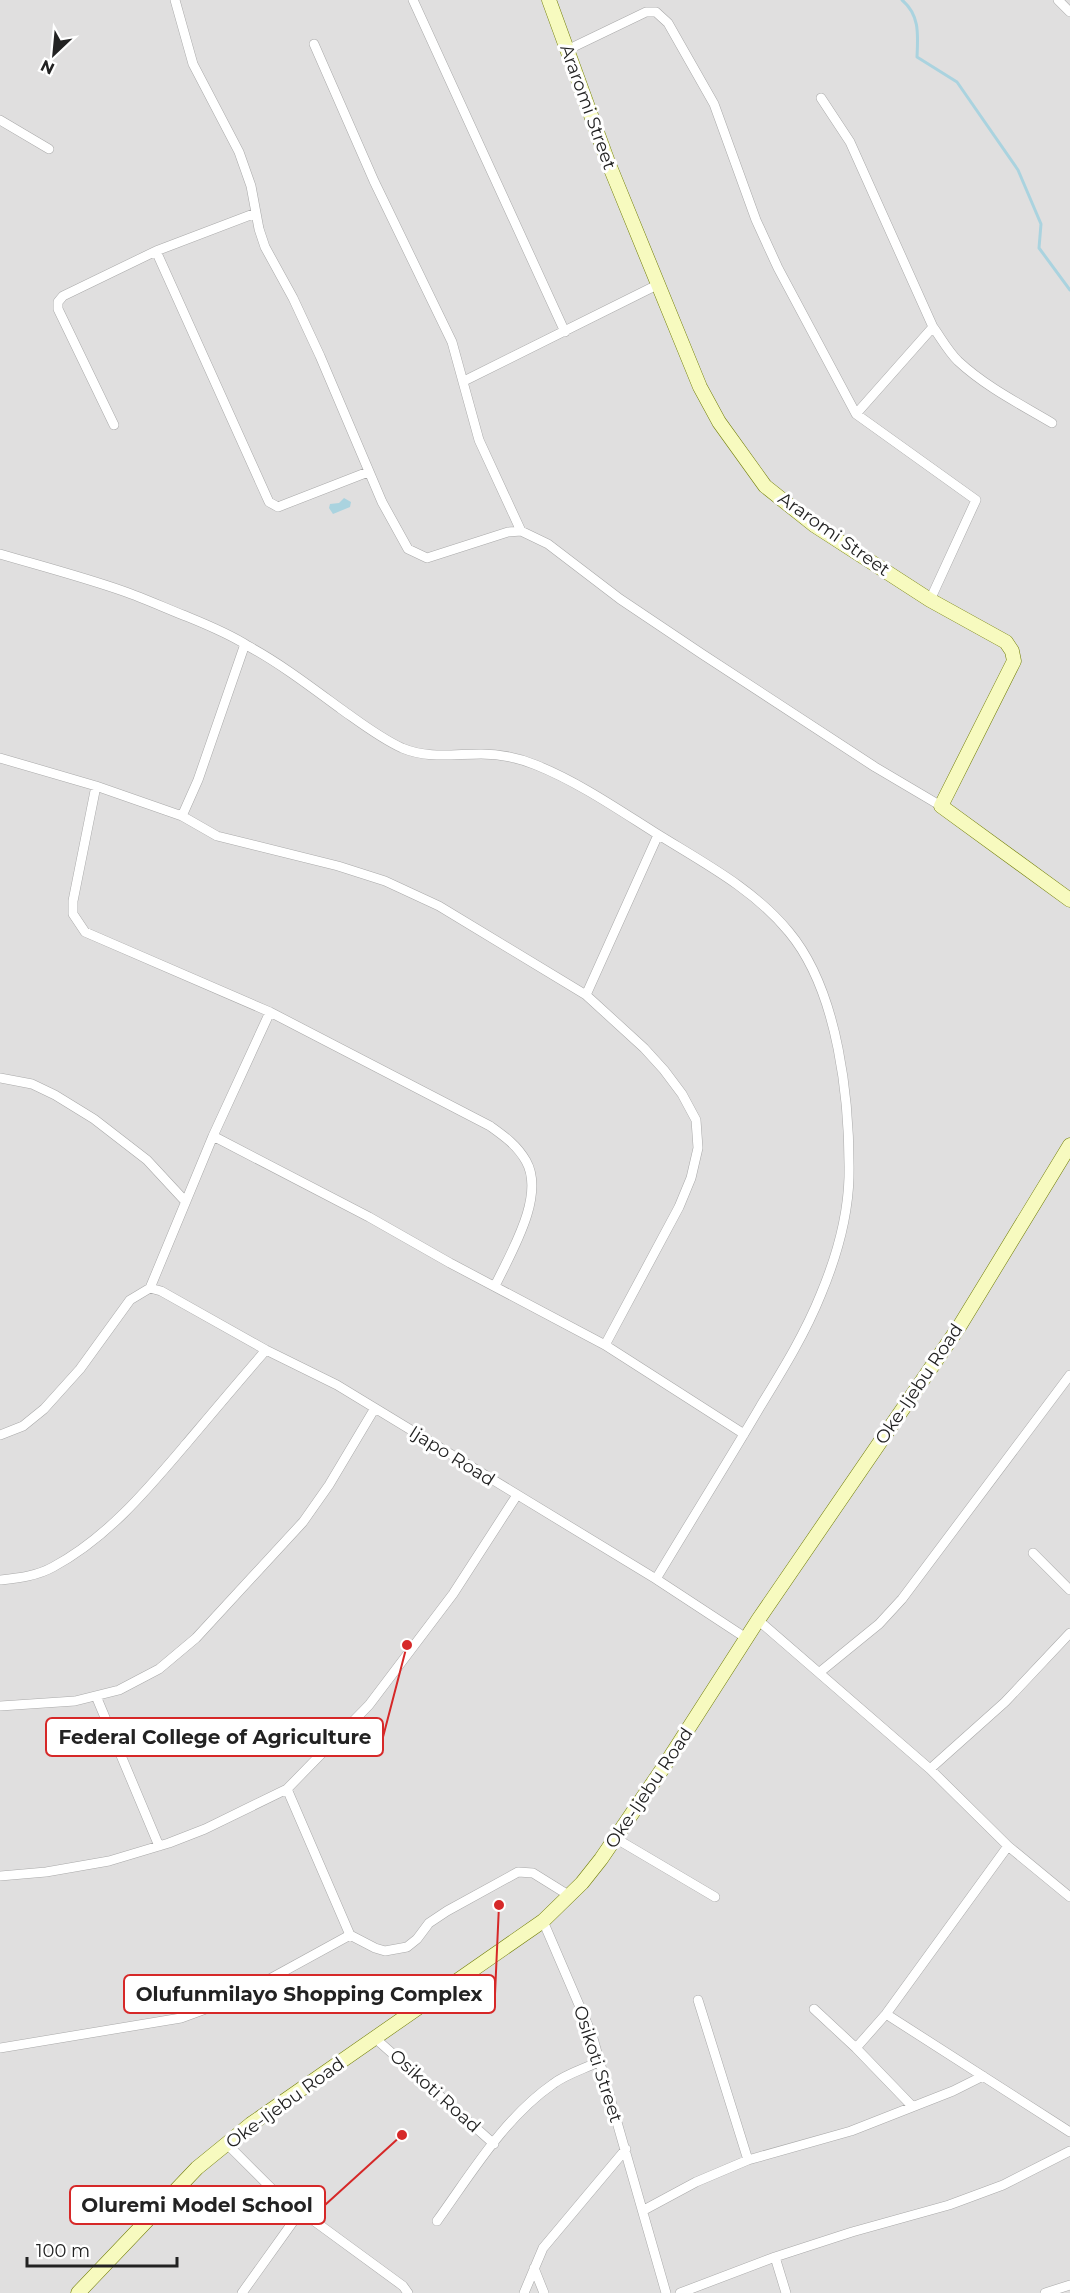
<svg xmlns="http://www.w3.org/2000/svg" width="1070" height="2293" viewBox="0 0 1070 2293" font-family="Montserrat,sans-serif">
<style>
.residential{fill:#e0dfdf}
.water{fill:#aad3df}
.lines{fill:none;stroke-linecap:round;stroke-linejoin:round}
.stream{stroke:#aad3df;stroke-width:3}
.street-casing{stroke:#a9a9a9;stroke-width:10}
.secondary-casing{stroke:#707d05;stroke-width:15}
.street{stroke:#fff;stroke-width:9}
.secondary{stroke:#f7fabf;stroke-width:14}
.labels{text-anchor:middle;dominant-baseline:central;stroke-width:6;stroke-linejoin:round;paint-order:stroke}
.street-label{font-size:18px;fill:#222;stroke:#fff}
.leader{fill:none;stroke:#d62828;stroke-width:2}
.callout-dot{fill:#d62828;stroke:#fff;stroke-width:2}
.callout{fill:#fff;stroke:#d62828;stroke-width:2}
.callout-label{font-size:20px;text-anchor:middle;font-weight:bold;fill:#222}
</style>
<rect width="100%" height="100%" fill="#f2efe9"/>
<!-- residential -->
<path class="residential" d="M0,0H1070V2293H0Z"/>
<!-- water -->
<path class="water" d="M344,498L351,502L350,507L333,514L329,508L330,504L339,503Z"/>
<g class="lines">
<!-- stream -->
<path class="stream" d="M902,0C920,15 918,35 917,57L957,82L1018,170L1041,224L1039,248L1070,290"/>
<!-- street casing -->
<g class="street-casing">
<path id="street" d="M175,0L193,64L239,152L251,186L259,229L265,247L293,298L320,356L382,502L408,549L427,558L508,532L521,531L548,544L620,599L702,654L875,767L941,806
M413,0L565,332
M1058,0L1070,12
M314,44L374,181L452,342L479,440L521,531
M567,50L646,12H656L668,23L714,104L756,220L778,268L856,414L976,500L930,600
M821,98L850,142L933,327L856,414
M0,120L49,149
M256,213L156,251L269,502L278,507L368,472
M933,327C941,338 948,351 958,361C986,387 1020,404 1052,423
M464,381L659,284
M114,425L58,309V302L63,296L156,251
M0,554C41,566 83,577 123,591C143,598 163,607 183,615C205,624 228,633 248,646C281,664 311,687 341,709C361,723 380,738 402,748C428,759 454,754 481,754C500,754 519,758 536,765C578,782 616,808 654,832C702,862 753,888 789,932C839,992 850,1102 849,1177C848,1216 836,1258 821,1294C805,1334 782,1371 760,1407C726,1465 690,1522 656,1579
M0,758L96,786L182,816L198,780L245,644
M96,786L73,901V914L85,932L270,1012L490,1126C504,1136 517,1145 526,1161C546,1196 510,1254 495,1286
M182,816L217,836L338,866L385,881L439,906L586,995L644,1048L664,1070L682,1094L696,1120L698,1148L691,1178L679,1207L605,1345
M586,995L658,835
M270,1012L213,1136L369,1217L450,1263L605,1345L744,1434
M0,1078L32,1084L55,1095L94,1119L147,1160L185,1201
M150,1288L161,1291L266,1350L337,1385L656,1579L746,1638
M0,1435L23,1426L44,1409L80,1369L130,1300L150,1288L213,1136
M1033,1553L1070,1590
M0,1580C18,1578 37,1576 53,1567C107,1538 147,1490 186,1444C213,1412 239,1381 266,1350
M758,1620L930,1769L1008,1846L1070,1897
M820,1672L879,1624L902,1599L1070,1375
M96,1696L159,1846
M0,1706L75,1701L119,1690L159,1669L196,1638L303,1522L329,1485L375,1408
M930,1769L1005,1702L1070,1633
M287,1789L350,1935L375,1948L385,1951L407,1947L417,1939L429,1923L447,1911L518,1872L533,1873L570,1896
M615,1838L715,1897
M0,1876L46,1872L109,1861L169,1843L205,1829L287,1789L369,1705L453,1594L517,1495
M543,1921L592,2035L666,2293
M698,2000L748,2160
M814,2009L856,2048L912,2106
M886,2014L1070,2132
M376,2039L494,2144
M0,2048L181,2018L233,1999L350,1935
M856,2048L886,2014L1008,1846
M227,2144L276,2193L403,2286L408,2293
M644,2210L696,2182L748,2160L851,2131L953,2091L983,2076
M437,2221C471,2174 504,2118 553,2084C566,2074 584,2069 598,2062
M775,2257L786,2293
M534,2268L544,2293
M242,2293L300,2212
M524,2293L543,2248L626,2149
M680,2293L775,2257L852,2232L949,2205L1003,2185L1070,2151
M1045,2293L1070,2285"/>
</g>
<!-- secondary casing -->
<g class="secondary-casing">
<path id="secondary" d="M549,0L608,162L700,387L719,422L765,486L814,525L930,600L1006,642L1012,651L1014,661L941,806L1070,900
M78,2293L197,2168L251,2124L543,1921L582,1883L601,1859L663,1768L758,1620L959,1327L1070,1145"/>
</g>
<!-- street -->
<use href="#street" class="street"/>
<!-- secondary -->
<use href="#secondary" class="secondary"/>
</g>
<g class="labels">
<!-- street labels -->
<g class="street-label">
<text transform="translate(588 107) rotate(70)">Araromi Street</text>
<text transform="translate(834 534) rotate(35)">Araromi Street</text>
<text transform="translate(919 1384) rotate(-56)">Oke-Ijebu Road</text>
<text transform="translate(452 1456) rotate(32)">Ijapo Road</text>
<text transform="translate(649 1788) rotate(-56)">Oke-Ijebu Road</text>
<text transform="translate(598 2064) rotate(72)">Osikoti Street</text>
<text transform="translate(435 2091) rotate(42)">Osikoti Road</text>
<text transform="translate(285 2103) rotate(-36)">Oke-Ijebu Road</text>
</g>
</g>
<!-- callouts -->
<path class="leader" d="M407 1645L383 1737M499 1905L495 1994M402 2135L325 2205"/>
<g class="callout-dot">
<circle cx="407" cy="1645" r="6"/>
<circle cx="499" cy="1905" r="6"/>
<circle cx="402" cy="2135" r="6"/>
</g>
<g class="callout">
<rect x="46" y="1718" width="337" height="38" rx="6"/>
<rect x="124" y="1975" width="371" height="38" rx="6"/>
<rect x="70" y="2186" width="255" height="38" rx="6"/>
</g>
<g class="callout-label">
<text x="215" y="1744">Federal College of Agriculture</text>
<text x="309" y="2001">Olufunmilayo Shopping Complex</text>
<text x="197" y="2212">Oluremi Model School</text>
</g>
<!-- north arrow -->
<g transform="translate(54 54) rotate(206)" stroke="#ffffff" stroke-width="4.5" paint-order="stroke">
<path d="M0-4.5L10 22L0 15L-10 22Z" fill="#222222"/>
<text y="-9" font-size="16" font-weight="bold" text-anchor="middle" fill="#222222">N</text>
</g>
<!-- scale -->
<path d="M27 2257v9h150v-9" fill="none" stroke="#222222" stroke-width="3"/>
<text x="36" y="2257" font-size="18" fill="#222222" stroke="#ffffff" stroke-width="4.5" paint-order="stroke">100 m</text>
</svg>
